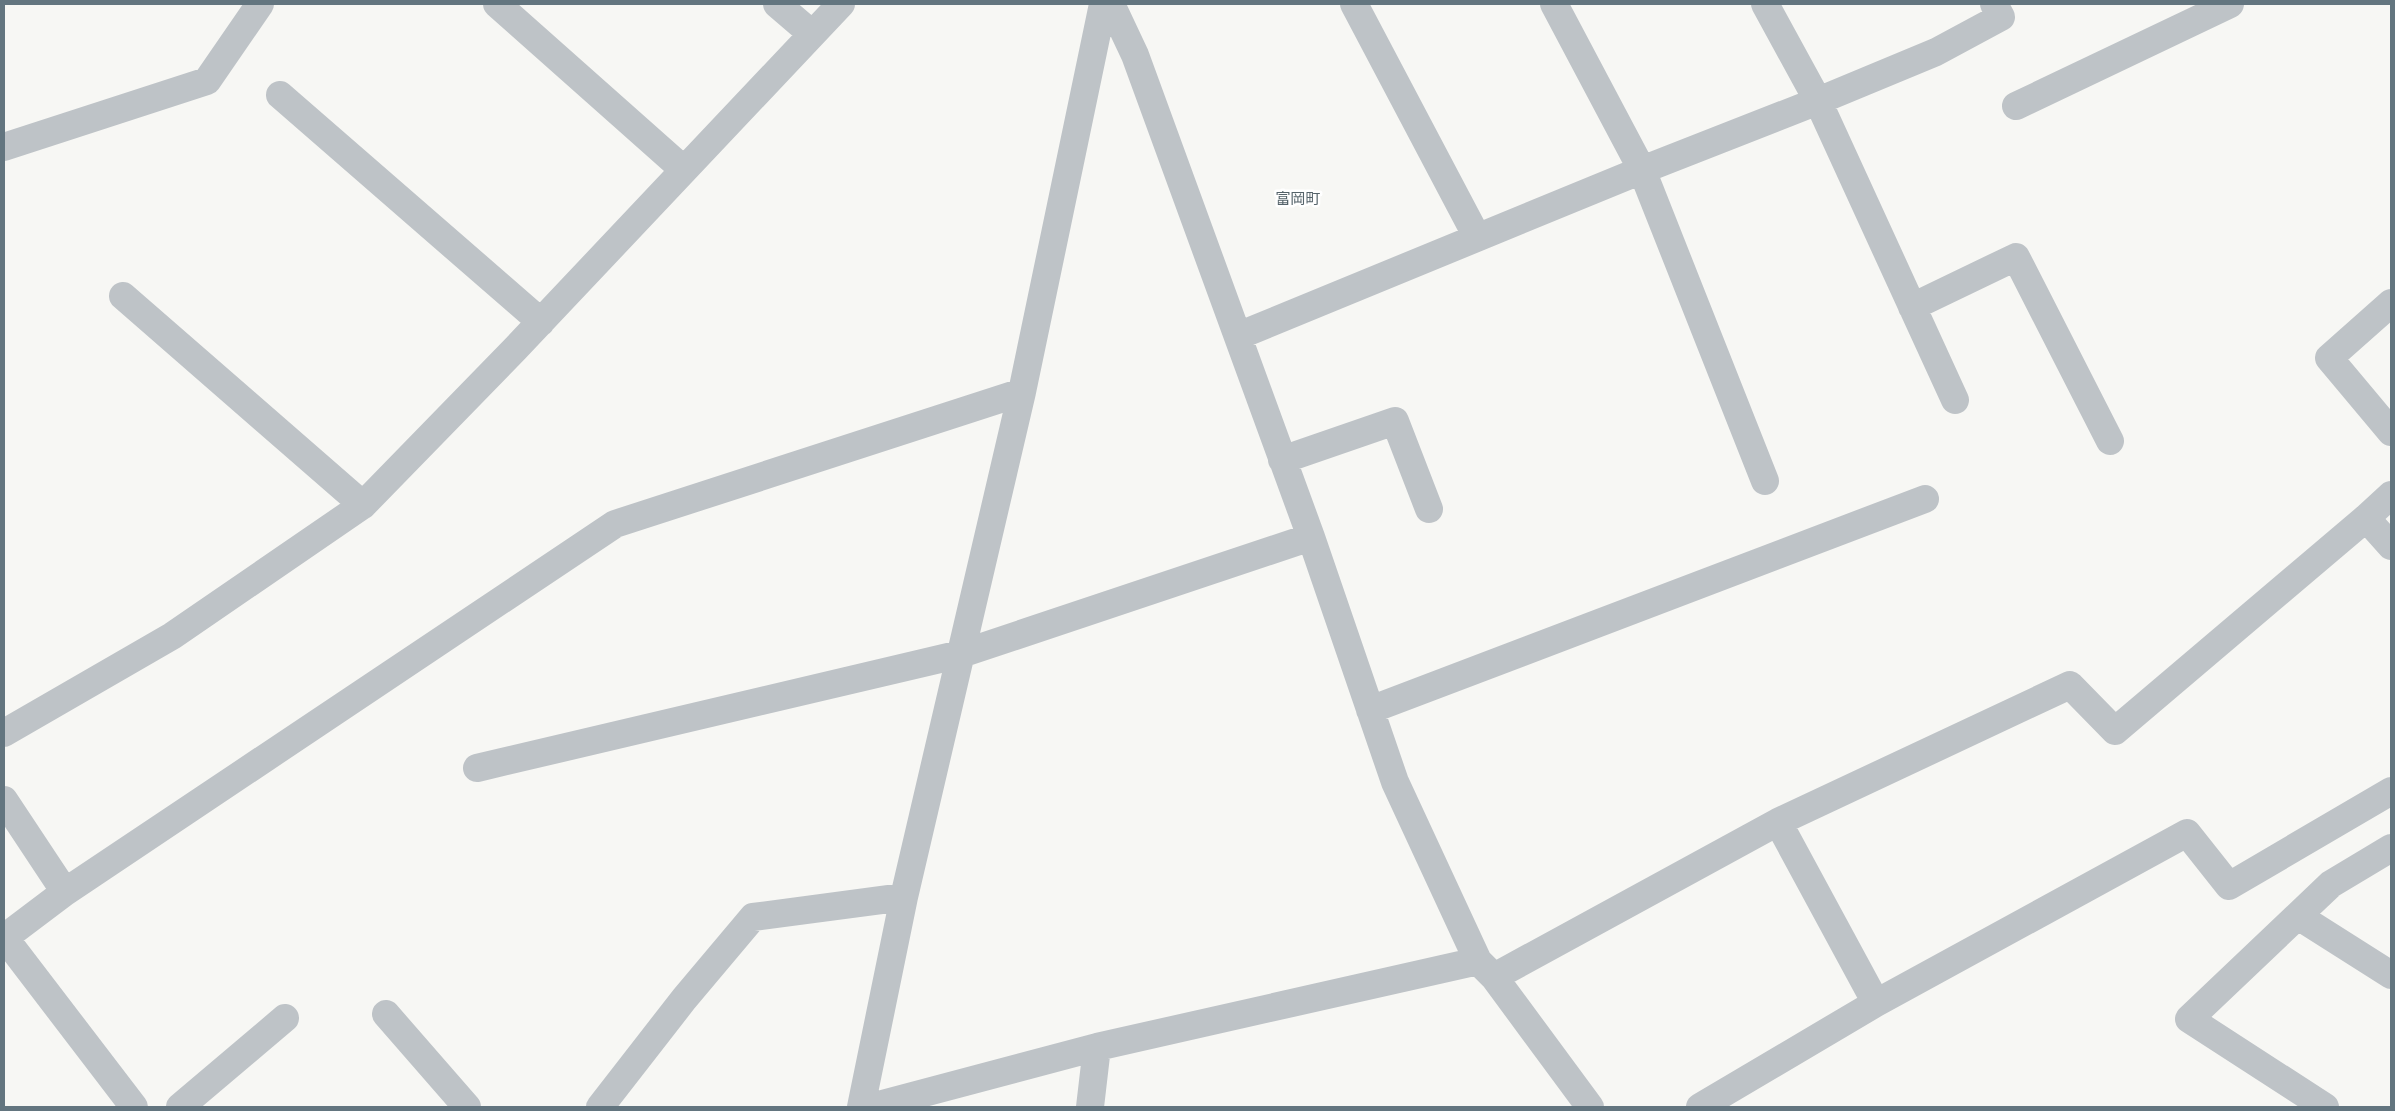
<svg xmlns="http://www.w3.org/2000/svg" width="2395" height="1111" viewBox="0 0 2395 1111" font-family="'Fira Sans','Noto Sans JP',sans-serif">
<style>
.lines{fill:none;stroke-linecap:round;stroke-linejoin:round}
.minor{stroke:#bec3c7;stroke-width:28}
.labels{text-anchor:middle;dominant-baseline:central;stroke-width:5;stroke-linejoin:round;paint-order:stroke}
.neighbourhood-label{font-size:15px;fill:#55636a;stroke:#fff}
</style>
<rect width="100%" height="100%" fill="#f7f7f4"/>
<g class="lines">
<!-- minor -->
<path class="minor" d="M497,4L684,170
M777,4L812,34
M1111,4L1135,55L1311,537L1395,782L1478,961L1494,977L1590,1107
M1354,4L1477,237
M1554,4L1642,170L1765,481
M1765,4L1818,101L1955,400
M280,95L541,322
M2016,106L2230,4
M4,147L207,81L260,4
M123,296L363,505
M2391,303L2329,358L2391,432
M1912,307L2016,257L2110,441
M1238,336L1642,170L1818,101L1936,52L2001,17L1994,4
M1282,460L1395,421L1429,509
M2366,518L2391,495
M1370,710L1925,499
M4,733L172,636L363,505L515,349L841,4
M477,768L961,654L1311,537
M4,800L65,892
M1778,822L2070,685L2115,731L2366,518L2391,546
M2298,916L2391,975
M4,937L134,1107
M4,938L65,892L615,524L1022,392
M1494,977L1778,822L1876,1003
M386,1014L467,1107
M180,1107L285,1018
M600,1107L684,999L753,917L904,897
M861,1107L904,897L1022,392L1103,4
M871,1107L1097,1047L1478,961
M1090,1107L1097,1047
M1700,1107L1876,1003L2187,833L2229,886L2391,791
M2325,1107L2189,1019L2331,884L2391,848"/>
</g>
<g class="labels">
<!-- neighbourhood labels -->
<g class="neighbourhood-label">
<text x="1298" y="199">富岡町</text>
</g>
</g>
<!-- border -->
<rect width="2395" height="1111" fill="none" stroke="#63757f" stroke-width="10"/>
</svg>
